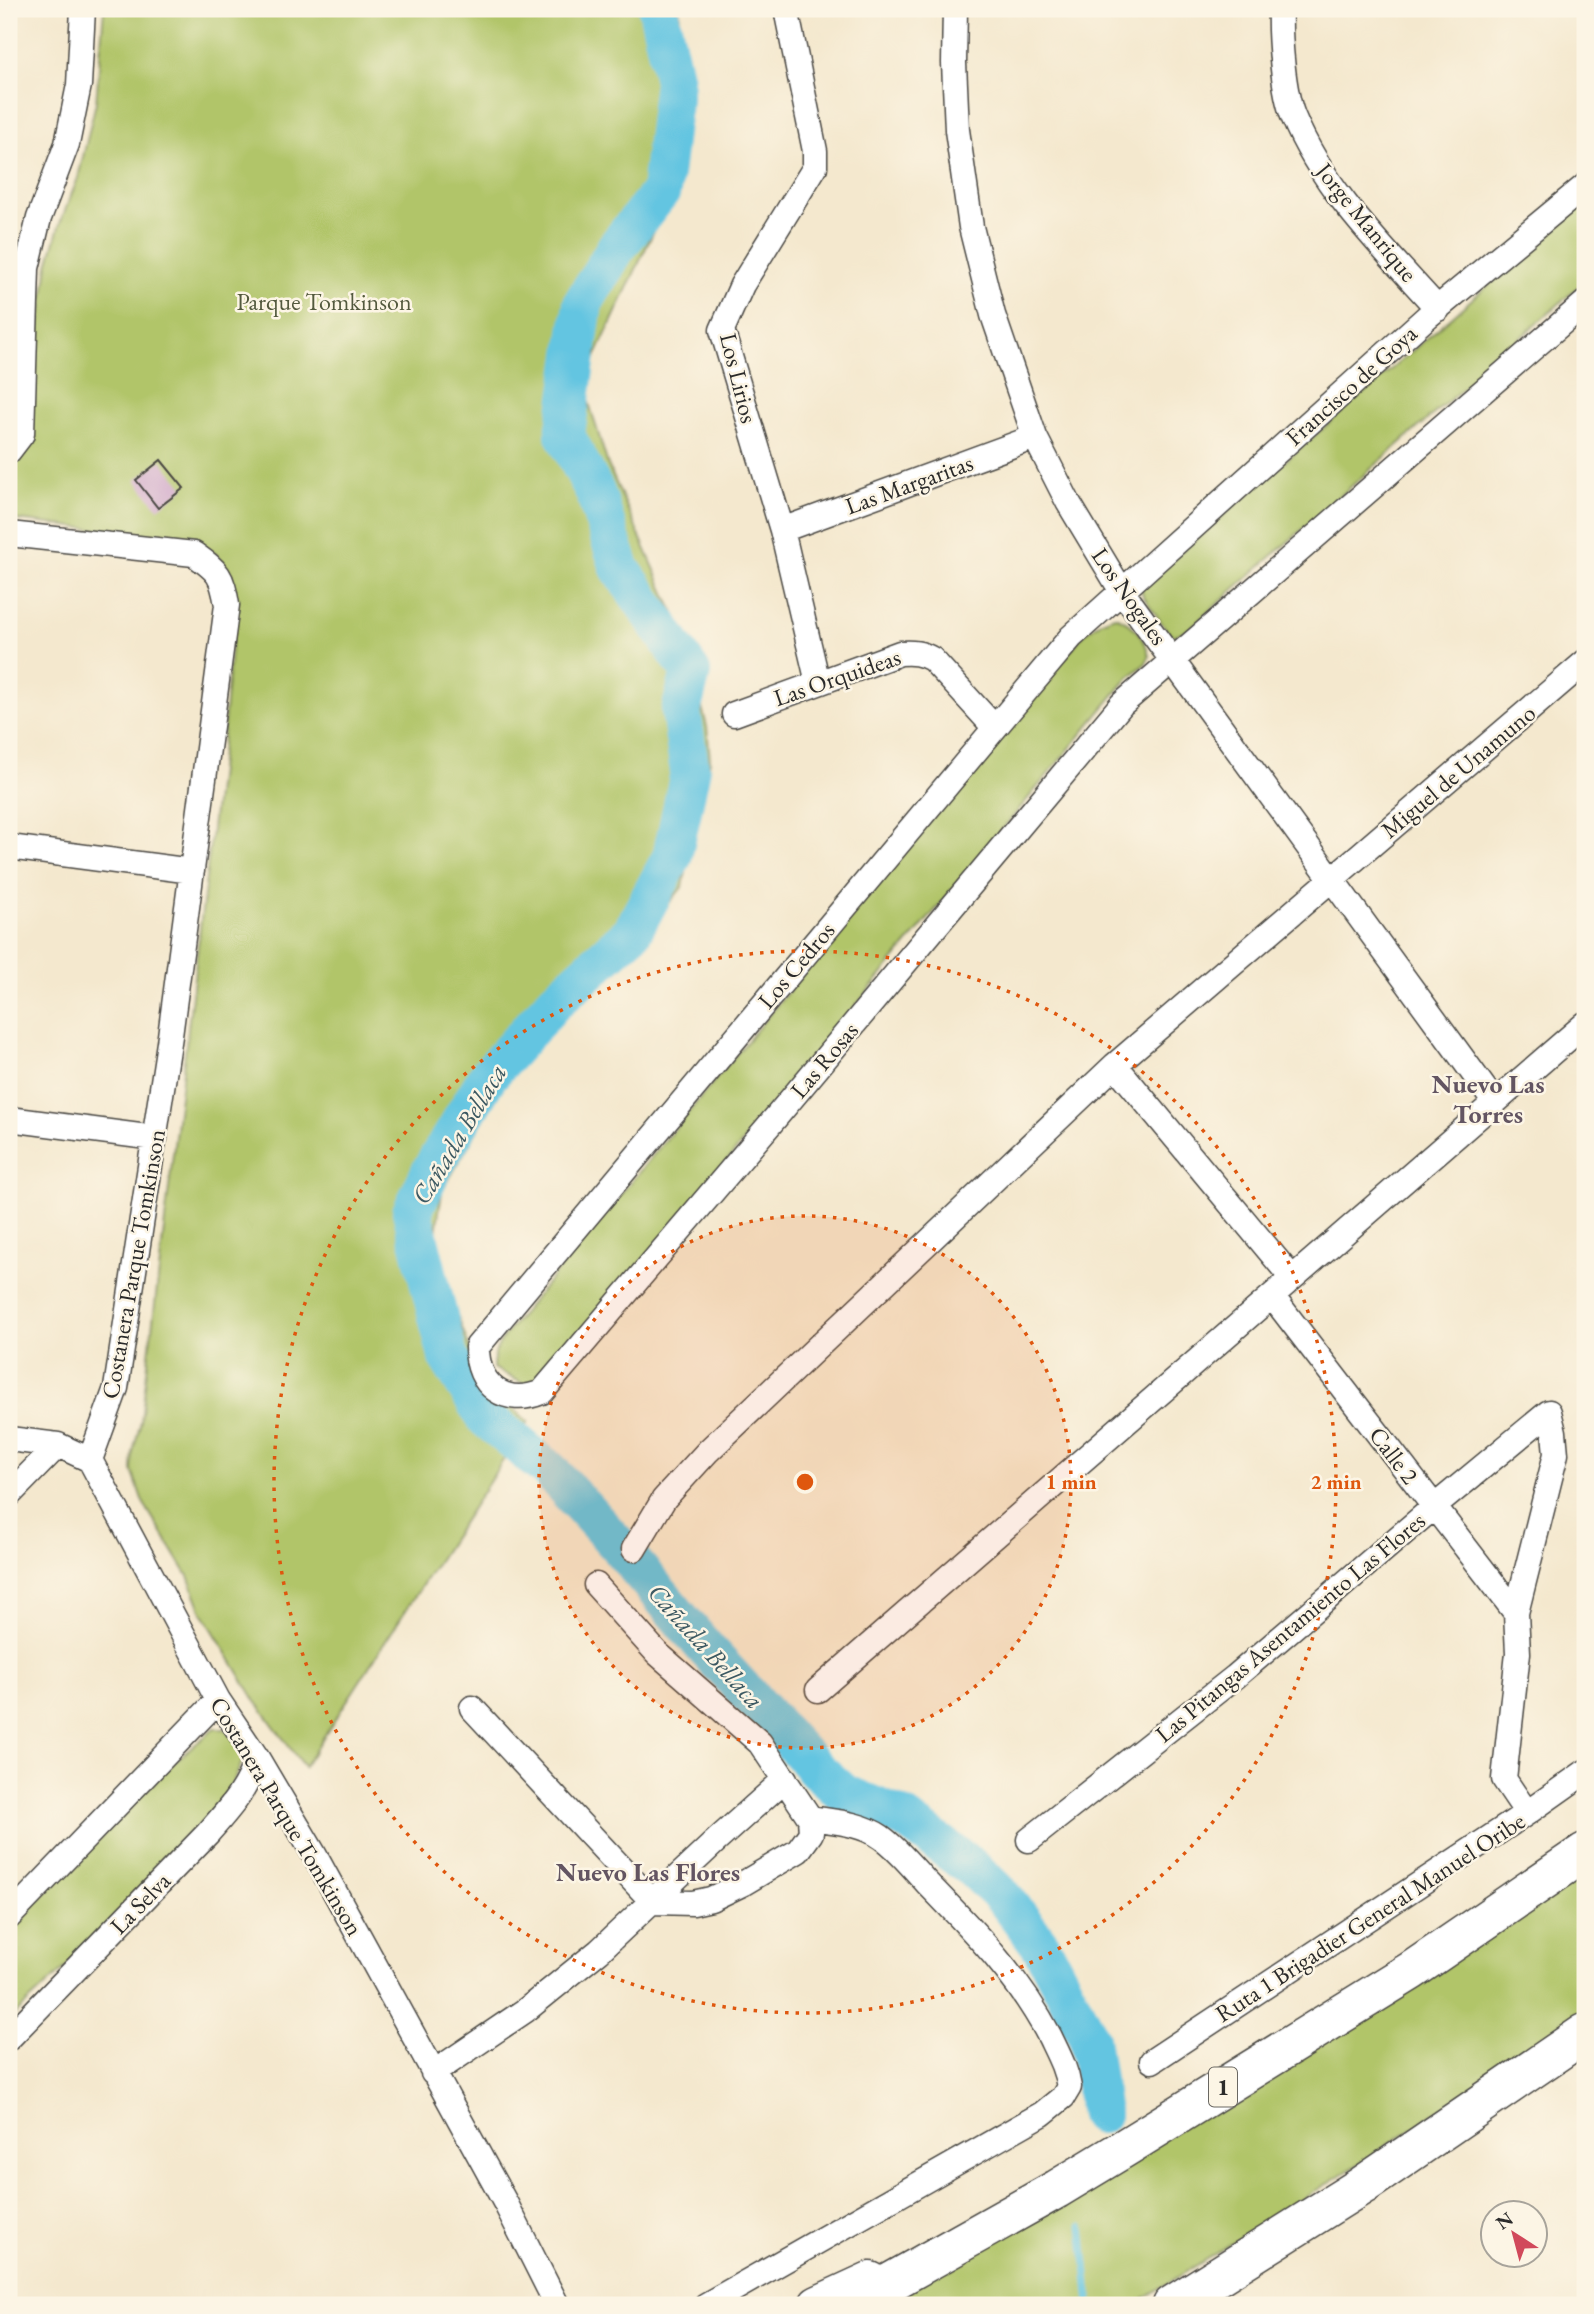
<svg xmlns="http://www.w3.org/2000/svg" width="1594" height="2314" viewBox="0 0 1594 2314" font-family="'EB Garamond',serif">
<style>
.green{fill:#b1c569;stroke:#6e784a;stroke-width:2}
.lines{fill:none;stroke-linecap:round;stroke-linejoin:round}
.stream{stroke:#63c5e1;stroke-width:7}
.river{stroke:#63c5e1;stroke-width:40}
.building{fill:#cca2c9}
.minor-casing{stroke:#494743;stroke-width:27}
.trunk-casing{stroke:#494743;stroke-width:41}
.minor{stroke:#fff;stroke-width:24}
.trunk{stroke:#fff;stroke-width:38}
.ring{fill:none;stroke:#df570e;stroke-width:3.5;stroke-dasharray:3.5 7}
.labels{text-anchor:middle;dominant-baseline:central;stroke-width:5;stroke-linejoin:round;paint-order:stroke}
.shield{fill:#fcf5e5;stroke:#6a6863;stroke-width:2}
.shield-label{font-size:23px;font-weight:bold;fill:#2b2b2b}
.street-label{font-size:24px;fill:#2b2b2b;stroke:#fcf5e5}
.park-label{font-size:24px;fill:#53593e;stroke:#fcf5e5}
.neighbourhood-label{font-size:26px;font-weight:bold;fill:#635562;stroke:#fcf5e5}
.water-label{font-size:26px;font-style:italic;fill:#3c5962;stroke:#fcf5e5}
.centre{fill:#df570e;stroke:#fcf5e5;stroke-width:3.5}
.ring-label{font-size:21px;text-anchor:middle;font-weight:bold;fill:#df570e;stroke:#fcf5e5;stroke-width:5;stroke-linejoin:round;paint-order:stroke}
</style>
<rect width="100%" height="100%" fill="#fcf5e5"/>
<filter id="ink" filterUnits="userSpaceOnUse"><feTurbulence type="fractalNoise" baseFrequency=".0143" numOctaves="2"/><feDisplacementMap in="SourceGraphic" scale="14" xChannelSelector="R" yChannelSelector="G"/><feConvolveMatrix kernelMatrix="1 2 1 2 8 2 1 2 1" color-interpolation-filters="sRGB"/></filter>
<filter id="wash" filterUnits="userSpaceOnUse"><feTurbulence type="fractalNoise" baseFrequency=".00686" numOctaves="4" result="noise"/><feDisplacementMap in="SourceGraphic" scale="28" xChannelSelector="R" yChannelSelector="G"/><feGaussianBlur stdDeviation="1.57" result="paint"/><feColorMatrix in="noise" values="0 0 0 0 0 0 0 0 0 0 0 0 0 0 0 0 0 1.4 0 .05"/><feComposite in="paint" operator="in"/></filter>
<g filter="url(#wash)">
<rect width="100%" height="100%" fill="#f4e8ce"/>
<!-- green -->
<path class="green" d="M104,9H679L683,73V168L590,368L588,400L608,465L682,631L707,727L710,760L683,886L627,955L558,1019L514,1067L442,1191L436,1232L451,1299L473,1357L507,1403L528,1422L304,1767L255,1700L202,1612L188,1576L143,1502L132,1470L133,1452L141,1421L222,745L235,604L231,572L215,553L189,541L9,519V466L24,437L48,265L60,223L78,178L96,102Z
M1585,201V281L1190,628L1174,636L1168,632L1143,596L1141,589L1145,583Z
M1114,616C1131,620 1147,640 1149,657L1146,663L1128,678L551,1373L537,1384L522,1383L493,1368C493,1349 501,1341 511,1327L1084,634L1102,621Z
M214,1729H225L244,1753L241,1765L221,1808L66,1967L9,2020V1930L175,1761Z
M1585,1865V2010L1542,2042L1365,2160L1133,2305H886Z"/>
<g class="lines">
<!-- stream -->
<path class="stream" d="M1082,2226L1090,2305"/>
<!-- river -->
<path class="river" d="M658,9L674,81L661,191L616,248L583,303L565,435L595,492L620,568L691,672L681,711L690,772L672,857L632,932L555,1001L488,1076L432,1169L412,1212L448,1357L486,1418L550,1471L615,1542L707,1650L816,1769L844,1794L905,1819L974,1869L1006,1900L1041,1946L1089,2039L1100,2114"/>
</g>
<g id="blocks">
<!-- building -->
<path class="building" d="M161,460L184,488L158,508L136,480Z"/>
</g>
</g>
<g filter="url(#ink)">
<use href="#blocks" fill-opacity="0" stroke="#494743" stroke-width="2"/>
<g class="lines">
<!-- minor casing -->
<g class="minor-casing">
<path id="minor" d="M786,9L815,151V167L742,285L722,330L782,530L818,683
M955,9L954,63L957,130L971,227L993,315L1035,437L1068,502L1121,590L1495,1103
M1280,9C1279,36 1283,91 1293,116C1324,191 1385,250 1438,309
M1585,186L1428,316L1071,637L477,1347C477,1386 505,1407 542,1392L777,1116L1122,704L1585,303
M9,451L22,434L27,268L39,218L67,144L79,85L83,9
M782,530L1035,437
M9,534L194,554C219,572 222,575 227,605L170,1036L116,1388L90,1460L218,1700L257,1758L314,1854L506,2204L557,2305
M734,714L900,653C913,652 921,653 932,659L995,728
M9,847L192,871
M1115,1065L1292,1278
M9,1119L155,1138
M1272,1296L1516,1613
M9,1439L58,1445L90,1460
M9,1495L58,1445
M634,1549L664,1499L708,1451L1115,1065L1585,662
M596,1585L657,1653L760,1743L810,1818L811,1833L798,1851L744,1883L711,1899L693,1903L653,1902
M818,1690L1585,1024
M472,1708L653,1902
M1029,1840L1235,1677L1434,1507L1549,1412L1554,1432L1556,1454L1516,1613L1518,1653L1504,1779L1527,1813
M9,1917L218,1700
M9,2038L208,1833C230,1808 246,1791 257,1758
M1152,2061L1527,1813L1585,1772
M433,2073L526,2010L599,1951L717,1840L785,1779
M706,2305L1042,2114L1063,2097L1069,2087C1066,2068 1058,2054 1050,2037C1019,1977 973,1930 927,1883C913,1868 898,1849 881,1837C860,1823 835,1822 810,1818"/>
</g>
<!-- trunk casing -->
<g class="trunk-casing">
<path id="trunk" d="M818,2305L870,2281
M850,2305L1057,2189L1123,2149L1411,1971L1585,1852
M1172,2305L1363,2185L1585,2033"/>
</g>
<!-- minor -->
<use href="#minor" class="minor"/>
<!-- trunk -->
<use href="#trunk" class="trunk"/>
</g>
</g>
<!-- distance rings -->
<circle cx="805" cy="1482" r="266" fill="#df570e" fill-opacity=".12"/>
<g class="ring">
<circle cx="805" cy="1482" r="266"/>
<circle cx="805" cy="1482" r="531"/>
</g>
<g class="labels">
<!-- shield labels -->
<rect class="shield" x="1209" y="2067.5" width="28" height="39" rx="5"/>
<g class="shield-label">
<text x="1223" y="2087">1</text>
</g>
<!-- street labels -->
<g class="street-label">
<text transform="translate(1367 222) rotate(51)">Jorge Manrique</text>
<text transform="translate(739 378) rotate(76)">Los Lirios</text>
<text transform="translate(1351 385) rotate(-42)">Francisco de Goya</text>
<text transform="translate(909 484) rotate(-20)">Las Margaritas</text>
<text transform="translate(1130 596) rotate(55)">Los Nogales</text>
<text transform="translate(837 677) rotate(-19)">Las Orquideas</text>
<text transform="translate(1458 771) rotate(-40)">Miguel de Unamuno</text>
<text transform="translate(796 965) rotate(-50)">Los Cedros</text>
<text transform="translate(824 1060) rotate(-50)">Las Rosas</text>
<text transform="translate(133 1264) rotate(-80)">Costanera Parque Tomkinson</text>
<text transform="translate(1394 1455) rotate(53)">Calle 2</text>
<text transform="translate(1290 1627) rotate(-40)">Las Pitangas Asentamiento Las Flores</text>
<text transform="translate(287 1816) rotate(59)">Costanera Parque Tomkinson</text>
<text transform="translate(140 1903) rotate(-46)">La Selva</text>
<text transform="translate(1370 1917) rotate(-33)">Ruta 1 Brigadier General Manuel Oribe</text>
</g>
<!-- park labels -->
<g class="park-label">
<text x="324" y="301">Parque Tomkinson</text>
</g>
<!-- neighbourhood labels -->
<g class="neighbourhood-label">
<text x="1488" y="1084">Nuevo Las<tspan x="1488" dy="30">Torres</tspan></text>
<text x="648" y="1872">Nuevo Las Flores</text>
</g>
<!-- water labels -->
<g class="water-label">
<text transform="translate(459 1134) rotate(-59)">Cañada Bellaca</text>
<text transform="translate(706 1646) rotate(48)">Cañada Bellaca</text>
</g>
</g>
<circle cx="805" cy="1482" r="10" class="centre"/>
<g class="ring-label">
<text x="1071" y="1489">1 min</text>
<text x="1336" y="1489">2 min</text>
</g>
<!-- margin -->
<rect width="1594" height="2314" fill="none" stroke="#fcf5e5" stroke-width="35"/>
<!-- north arrow -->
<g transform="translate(1514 2234) rotate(324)"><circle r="33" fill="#fcf5e5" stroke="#a8a49b" stroke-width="2"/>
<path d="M0-5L12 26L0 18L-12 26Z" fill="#d1495b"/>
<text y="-10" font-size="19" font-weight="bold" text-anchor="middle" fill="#2b2b2b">N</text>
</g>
</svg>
